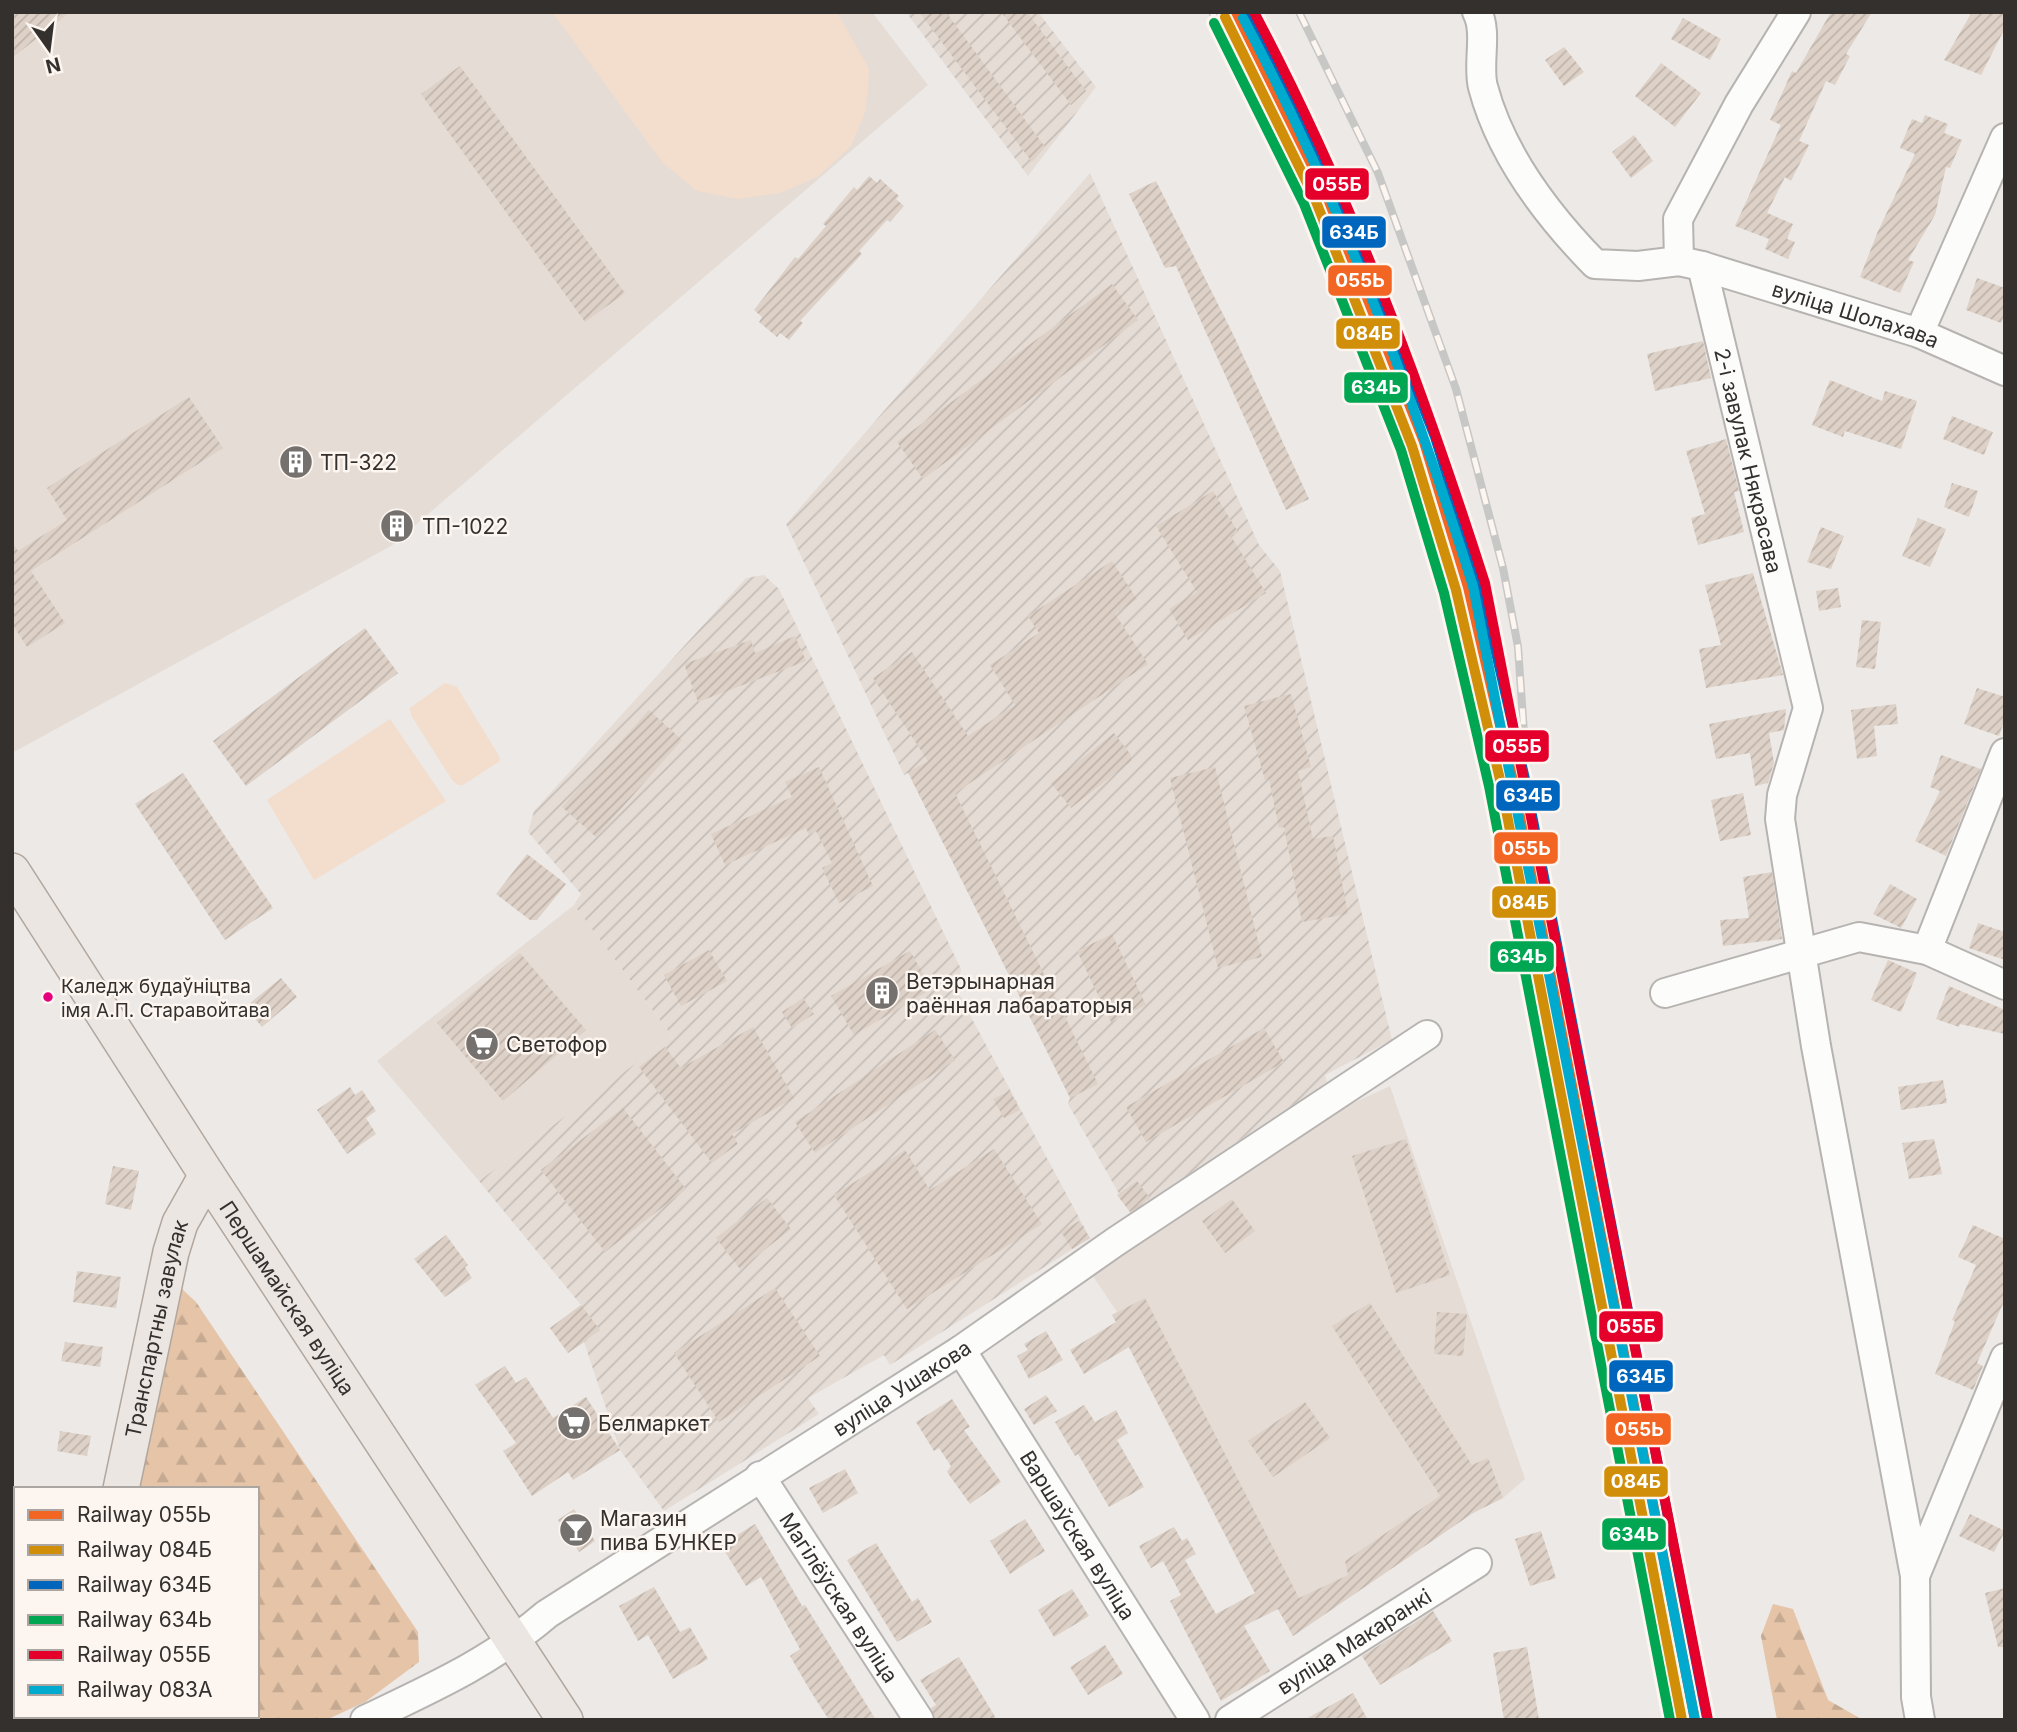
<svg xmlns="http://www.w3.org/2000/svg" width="2017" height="1732" viewBox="0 0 2017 1732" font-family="Inter,sans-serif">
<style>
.built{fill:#e5dcd5}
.industrial{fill:url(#industrial-furrows)}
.green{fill:#f3ddcc}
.forest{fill:url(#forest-firs)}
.building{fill:url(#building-hatch)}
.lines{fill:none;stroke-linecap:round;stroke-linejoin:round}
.minor-casing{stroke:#b6b3b1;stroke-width:32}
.major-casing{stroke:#b2a79e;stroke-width:38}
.minor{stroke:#fcfcfb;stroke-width:28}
.major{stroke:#ebe6e1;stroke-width:35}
.rail-casing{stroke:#c7c7c6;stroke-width:8}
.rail{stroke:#fdf5ef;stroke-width:5;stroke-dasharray:16;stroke-linecap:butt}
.rail-1-casing{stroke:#fdf5ef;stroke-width:16}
.rail-2-casing{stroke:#fdf5ef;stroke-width:16}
.rail-3-casing{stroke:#fdf5ef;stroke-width:16}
.rail-4-casing{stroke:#fdf5ef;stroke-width:16}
.rail-5-casing{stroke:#fdf5ef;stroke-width:16}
.rail-6-casing{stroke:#fdf5ef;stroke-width:16}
.rail-1{stroke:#f26522;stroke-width:10}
.rail-2{stroke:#d08e09;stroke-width:10}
.rail-3{stroke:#0065bd;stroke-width:10}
.rail-4{stroke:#00a651;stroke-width:10}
.rail-5{stroke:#e4002b;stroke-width:10}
.rail-6{stroke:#00a9ce;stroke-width:10}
.bus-dot{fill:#e5007d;stroke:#fdf5ef;stroke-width:2.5}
.labels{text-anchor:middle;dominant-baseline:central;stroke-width:5;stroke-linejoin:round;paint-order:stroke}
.bus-label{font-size:19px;fill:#33302e;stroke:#fdf5ef;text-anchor:start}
.street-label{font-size:21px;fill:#33302e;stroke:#fdf5ef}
.poi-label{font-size:21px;fill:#33302e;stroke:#fdf5ef;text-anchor:start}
.line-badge{stroke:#fdf5ef;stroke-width:2.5}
.badge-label{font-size:19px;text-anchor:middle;font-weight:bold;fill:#fff}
</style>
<defs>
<pattern id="industrial-furrows" width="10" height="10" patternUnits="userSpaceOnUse" patternTransform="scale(1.75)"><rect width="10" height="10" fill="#e5dcd5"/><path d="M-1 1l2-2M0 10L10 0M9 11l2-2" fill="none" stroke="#c5bdb7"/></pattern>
<pattern id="forest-firs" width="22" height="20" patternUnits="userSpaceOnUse" patternTransform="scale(1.75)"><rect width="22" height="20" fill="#e5c4a8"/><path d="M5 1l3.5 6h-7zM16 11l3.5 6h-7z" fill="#c5a991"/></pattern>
<pattern id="building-hatch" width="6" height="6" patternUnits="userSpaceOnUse" patternTransform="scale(1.75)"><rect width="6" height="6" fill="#ded1c7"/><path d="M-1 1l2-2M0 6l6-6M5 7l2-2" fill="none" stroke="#bfb4ab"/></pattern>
</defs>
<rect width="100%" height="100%" fill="#ece9e6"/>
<!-- built -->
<path class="built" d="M12,12H872L928,85L391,546L12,753Z
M574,905L672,1036L479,1181L377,1061Z
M1390,1086L1525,1479L1503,1498L1473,1513L1293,1636L1278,1609L1266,1615L1112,1315L1117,1312L1091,1273L1207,1200L1319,1119Z"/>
<!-- industrial -->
<path class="industrial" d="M906,12H1038L1096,87L1028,176Z
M1090,173L1259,545L1280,571L1392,1040L1325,1075L1327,1082L1130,1213L1068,1104L1070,1097L908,773L904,775L786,524Z
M764,575L779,589L961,969L957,991L1090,1238L890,1365L884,1355L808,1398L819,1414L664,1511L620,1450L584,1342L568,1353L550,1328L581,1305L479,1181L672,1036L574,905L581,894L528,832L534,811L746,578Z"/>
<!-- green -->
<path class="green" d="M552,12H837L869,69L866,110L851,146L819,176L781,193L737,199L697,191L663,163Z
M445,683L457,687L499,756L500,761L463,785H458L452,780L411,715L410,708Z
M390,719L446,801L314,880L267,800Z"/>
<!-- forest -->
<path class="forest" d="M182,1289L196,1302L418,1632L419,1662L365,1702L326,1720H208V1716H257V1489H131L169,1297Z
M1773,1604L1793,1609L1828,1700L1863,1720H1777L1761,1636Z
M89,1716H182L195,1720H90Z"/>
<!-- building -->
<path class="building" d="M12,12H70L12,58Z
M919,12H946L1045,147L1032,162Z
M1001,12H1027L1086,91L1071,105Z
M1831,12H1872L1846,54L1850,56L1835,85L1826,81L1799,141L1809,145L1791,181L1785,177L1767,213L1793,224L1787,239L1795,242L1788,259L1765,249L1769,239L1735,226L1781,125L1770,120L1792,71L1796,73Z
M1972,12H2005V28L1981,75L1944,60Z
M1683,18L1721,39L1710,60L1671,39Z
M1564,47L1584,72L1564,86L1545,60Z
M1661,63L1701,93L1675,127L1635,96Z
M460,66L625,293L585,322L421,94Z
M1925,115L1948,124L1944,133L1962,140L1950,168L1946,167L1935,215L1908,260L1914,262L1900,293L1860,277L1878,231L1915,154L1900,148L1912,119L1922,123Z
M1634,135L1653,161L1631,178L1612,152Z
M869,176L877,183L880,179L899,196L896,199L904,206L890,222L887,220L859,251L862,254L800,321L803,323L789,340L780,333L777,337L759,322L762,317L754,310L795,257L798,259L826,226L823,224L854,187L857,190Z
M1156,181L1233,334L1309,499L1286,510L1176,266L1165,268L1129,194Z
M1977,278L2005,288V312L2001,323L1966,310Z
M1112,284L1138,320L923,479L897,442Z
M1703,341L1711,378L1655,391L1647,354Z
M1830,380L1882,401L1885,391L1917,401L1901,449L1845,431L1843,437L1812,425Z
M189,397L223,448L31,571L65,623L27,647L12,624V542L18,551L67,520L47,488Z
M1952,416L1993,432L1984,455L1943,439Z
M1726,439L1739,491L1734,492L1744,532L1698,545L1691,518L1705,514L1686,451Z
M297,446L312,466L296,479L280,458Z
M1952,483L1978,491L1969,517L1944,507Z
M1213,491L1238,532L1231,536L1266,593L1188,640L1169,609L1197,592L1156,526Z
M401,512L410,530L393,539L384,521Z
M1918,518L1946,529L1930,567L1902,556Z
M1821,527L1844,536L1831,569L1807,562Z
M1112,561L1137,599L1115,614L1148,664L955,793L1098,1084L1070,1098L908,772L928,761L873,678L912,652L968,736L1015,705L990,665L1039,633L1028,616Z
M1753,573L1783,675L1706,688L1699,649L1721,645L1705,585Z
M1838,588L1841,607L1819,611L1816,591Z
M1862,620L1881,622L1875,669L1856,667Z
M365,628L398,673L246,786L213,741Z
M795,636L806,661L698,702L684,664L751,640L755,653Z
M1977,688L2005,697V719L1999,736L1964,724Z
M1291,694L1311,767L1298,771L1313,839L1333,836L1348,914L1302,922L1284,827L1279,828L1269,779L1265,780L1244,706Z
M1896,704L1898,724L1874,726L1877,756L1857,759L1851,710Z
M1786,709L1784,730L1769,733L1774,763L1768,783L1755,786L1750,753L1716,759L1709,724Z
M649,710L682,740L596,837L562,807Z
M1114,733L1131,755V761L1071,808L1051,783Z
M1941,755L1981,769L1946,856L1915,841L1940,791L1930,787Z
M819,767L873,886L839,903L822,868L832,863L816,831L809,835L806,828L725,865L711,834L792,797L785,782Z
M1215,767L1262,957L1218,968L1170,778Z
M183,773L273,908L225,940L135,804Z
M1743,793L1751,835L1720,841L1711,800Z
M527,854L566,884L537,920H530L496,894Z
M1772,872L1782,939L1723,946L1720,920L1749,918L1743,877Z
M1890,884L1917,899L1901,928L1873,914Z
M1978,923L2005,932V960L1969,948Z
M1112,934L1146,1005L1111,1022L1077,951Z
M709,950L727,981L681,1006L664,975Z
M910,951L932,989L854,1035L831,996Z
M520,953L586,1030L503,1101L437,1023Z
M1888,960L1917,973L1901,1012L1871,1000Z
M281,978L297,997L262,1027L245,1007Z
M1949,986L2005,1010V1034L1960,1024L1959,1027L1936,1019Z
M803,998L814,1014L792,1028L782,1012Z
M753,1027L794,1098L732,1134L738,1144L712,1163L639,1067L665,1047L681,1068Z
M1264,1028L1284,1062L1146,1142L1126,1107Z
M935,1030L955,1060L815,1153L795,1122Z
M1943,1080L1947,1103L1901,1110L1898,1087Z
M350,1087L355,1095L362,1090L376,1111L366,1118L376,1134L347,1154L317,1110Z
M1010,1091L1020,1110L1004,1118L993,1099Z
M623,1108L686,1189L605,1252L541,1170Z
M1406,1139L1450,1275L1396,1293L1352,1156Z
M1934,1139L1942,1174L1909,1179L1902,1143Z
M994,1149L1042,1224L907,1309L834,1195L905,1150L930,1190Z
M113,1166L139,1171L131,1210L105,1204Z
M1137,1181L1150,1198L1130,1212L1117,1195Z
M767,1198L791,1229L740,1269L716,1238Z
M1232,1199L1255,1231L1225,1253L1202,1221Z
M1079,1221L1090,1238L1072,1249L1061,1232Z
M1973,1225L2005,1239V1299L1977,1363L1983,1366L1973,1390L1935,1374L1955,1321L1952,1320L1976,1265L1958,1257Z
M446,1235L468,1265L465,1267L472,1278L445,1297L414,1259Z
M77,1271L121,1277L116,1308L73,1302Z
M775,1288L820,1356L719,1422L674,1353Z
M1145,1298L1299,1598L1348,1575L1345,1561L1440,1496L1332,1326L1370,1303L1472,1465L1488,1458L1503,1498L1473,1513L1293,1636L1278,1609L1244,1626L1270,1671L1221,1701L1170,1601L1181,1595L1163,1561L1151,1568L1139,1546L1174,1527L1182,1541L1187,1538L1196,1554L1185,1560L1216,1614L1255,1593L1129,1347L1084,1374L1070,1350L1116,1322L1112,1315Z
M581,1305L600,1330L568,1353L550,1328Z
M1437,1312L1467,1314L1463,1356L1434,1354Z
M1046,1331L1063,1360L1029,1379L1017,1356L1028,1350L1024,1344Z
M65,1342L103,1347L100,1367L61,1361Z
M505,1366L516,1383L526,1377L553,1418L586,1397L620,1450L573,1480L568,1472L532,1496L503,1451L516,1443L475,1385Z
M1046,1395L1057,1411L1034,1425L1024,1409Z
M952,1399L970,1427L964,1430L1001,1482L970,1504L947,1472L951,1466L939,1448L934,1451L916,1422Z
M1305,1402L1330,1438L1273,1477L1248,1441Z
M1084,1405L1095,1422L1116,1410L1128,1433L1117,1440L1144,1487L1109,1507L1078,1454L1075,1456L1055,1422Z
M60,1431L91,1436L87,1456L57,1451Z
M845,1469L858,1493L823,1513L809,1488Z
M574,1509L595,1541L579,1552L558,1520Z
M1970,1514L2005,1531L1994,1552L1959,1536Z
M1025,1519L1045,1551L1010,1574L990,1541Z
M755,1524L802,1606L805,1605L876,1720H829L811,1692L790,1656L800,1649L761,1577L746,1586L721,1545Z
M1541,1531L1556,1578L1530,1586L1515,1539Z
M876,1543L912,1602L918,1598L932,1622L897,1642L847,1560Z
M654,1587L680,1632L690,1627L708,1659L673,1679L648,1635L638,1641L619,1606Z
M2005,1588V1647H1998L1985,1593Z
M1072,1589L1089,1616L1054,1637L1038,1610Z
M1433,1611L1452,1641L1380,1685L1362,1656Z
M1105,1645L1123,1674L1088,1695L1070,1667Z
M1527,1647L1539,1720H1504L1493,1653Z
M959,1657L997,1720H936L931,1708L936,1705L920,1680Z
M1353,1693L1368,1720H1304Z"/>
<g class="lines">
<!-- minor casing -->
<g class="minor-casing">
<g id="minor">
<path d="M1477,12C1488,32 1477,65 1483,87C1501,155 1546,214 1595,264L1638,266L1679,261"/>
<path id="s1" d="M1796,12L1739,104L1678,219L1679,261L1702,266L1808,708L1782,795L1780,819L1816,1046L1915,1576L1916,1697L1920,1720"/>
<path id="s2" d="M1702,266L1919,333L2005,371"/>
<path d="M1919,333L2005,138"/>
<path d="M1927,950L2005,753"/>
<path d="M1665,993L1859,937L1927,950L2005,985"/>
<path id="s3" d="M961,1350L1195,1720"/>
<path id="s4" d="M760,1476L919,1720"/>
<path d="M1915,1576L2005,1358"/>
<path id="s5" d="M365,1720C432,1688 491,1662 547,1614L961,1350L1115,1242L1427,1035"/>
<path id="s6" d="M1230,1720L1477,1563"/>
</g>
</g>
<!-- major casing -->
<g class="major-casing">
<g id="major">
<path id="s7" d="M12,871L207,1175L565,1720"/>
<path id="s8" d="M121,1489L171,1252L180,1223L207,1175"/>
<path d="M72,1720L73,1716"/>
</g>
</g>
<!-- minor -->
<use href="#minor" class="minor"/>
<!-- major -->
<use href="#major" class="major"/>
<!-- rail casing -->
<g class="rail-casing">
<path id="rail" d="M1212,12L1322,225L1407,448L1451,592L1494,783L1676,1720
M1299,12L1378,173L1456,389L1503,568L1518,647L1528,790"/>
</g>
<!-- rail -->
<use href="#rail" class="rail"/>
<!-- rail-1 casing -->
<g class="rail-1-casing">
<path id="rail-1" d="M1236,12L1326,194L1424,442L1468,587L1513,781L1695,1720"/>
</g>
<!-- rail-2 casing -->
<g class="rail-2-casing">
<path id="rail-2" d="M1225,17L1315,199L1412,446L1456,590L1501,784L1682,1720"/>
</g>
<!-- rail-3 casing -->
<g class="rail-3-casing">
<path id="rail-3" d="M1250,12L1337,189L1435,437L1480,583L1525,779L1707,1718"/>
</g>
<!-- rail-4 casing -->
<g class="rail-4-casing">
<path id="rail-4" d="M1214,23L1304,204L1401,450L1444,593L1489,786L1670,1720"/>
</g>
<!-- rail-5 casing -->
<g class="rail-5-casing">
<path id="rail-5" d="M1254,12C1351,195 1422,386 1485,583L1708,1720"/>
</g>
<!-- rail-6 casing -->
<g class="rail-6-casing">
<path id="rail-6" d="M1243,18C1340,200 1411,390 1473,586L1695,1720"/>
</g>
<!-- rail-1 -->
<use href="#rail-1" class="rail-1"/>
<!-- rail-2 -->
<use href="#rail-2" class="rail-2"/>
<!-- rail-3 -->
<use href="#rail-3" class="rail-3"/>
<!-- rail-4 -->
<use href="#rail-4" class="rail-4"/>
<!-- rail-5 -->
<use href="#rail-5" class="rail-5"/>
<!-- rail-6 -->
<use href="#rail-6" class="rail-6"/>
</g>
<!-- icons -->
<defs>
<g id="building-disc" transform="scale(1.75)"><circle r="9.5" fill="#74716e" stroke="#fdf5ef"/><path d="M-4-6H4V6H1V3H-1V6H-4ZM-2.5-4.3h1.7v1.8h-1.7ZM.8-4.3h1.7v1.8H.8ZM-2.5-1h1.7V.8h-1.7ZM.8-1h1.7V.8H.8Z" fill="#fff"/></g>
<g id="supermarket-disc" transform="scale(1.75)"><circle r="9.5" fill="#74716e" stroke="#fdf5ef"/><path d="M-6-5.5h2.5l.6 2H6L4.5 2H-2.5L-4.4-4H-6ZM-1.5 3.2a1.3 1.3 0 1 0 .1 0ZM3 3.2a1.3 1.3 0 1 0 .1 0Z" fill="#fff"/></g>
<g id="bar-disc" transform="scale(1.75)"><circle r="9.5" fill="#74716e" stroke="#fdf5ef"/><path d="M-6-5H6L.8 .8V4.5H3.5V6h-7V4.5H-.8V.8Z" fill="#fff"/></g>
</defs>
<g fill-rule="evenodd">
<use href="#building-disc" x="296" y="462"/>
<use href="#building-disc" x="397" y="526"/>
<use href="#building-disc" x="882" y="993"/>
<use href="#supermarket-disc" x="482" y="1044"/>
<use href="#supermarket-disc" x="574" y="1423"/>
<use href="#bar-disc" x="576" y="1530"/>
</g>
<!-- markers -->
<circle class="bus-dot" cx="48" cy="997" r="6"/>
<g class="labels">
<!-- bus labels -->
<g class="bus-label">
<text x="61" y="986">Каледж будаўніцтва<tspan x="61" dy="24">імя А.П. Старавойтава</tspan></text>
</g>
<!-- street labels -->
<g class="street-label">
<text stroke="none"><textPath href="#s2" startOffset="161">вуліца Шолахава</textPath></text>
<text stroke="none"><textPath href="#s1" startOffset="504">2-і завулак Някрасава</textPath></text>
<text stroke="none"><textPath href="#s7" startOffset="508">Першамайская вуліца</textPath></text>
<text stroke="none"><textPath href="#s8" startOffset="164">Транспартны завулак</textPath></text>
<text stroke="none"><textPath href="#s5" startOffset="632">вуліца Ушакова</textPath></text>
<text stroke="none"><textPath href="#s3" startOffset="219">Варшаўская вуліца</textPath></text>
<text stroke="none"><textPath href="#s4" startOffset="145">Магілёўская вуліца</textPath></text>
<text stroke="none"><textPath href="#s6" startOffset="147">вуліца Макаранкі</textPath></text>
</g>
<!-- poi labels -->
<g class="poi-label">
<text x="320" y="462">ТП-322</text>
<text x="422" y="526">ТП-1022</text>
<text x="906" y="981">Ветэрынарная<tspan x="906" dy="24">раённая лабараторыя</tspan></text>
<text x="506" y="1044">Светофор</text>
<text x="598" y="1423">Белмаркет</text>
<text x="600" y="1518">Магазин<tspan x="600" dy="24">пива БУНКЕР</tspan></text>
</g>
</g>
<g class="line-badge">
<rect x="1304" y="167" width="66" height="34" rx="7" fill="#e4002b"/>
<rect x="1321" y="215" width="66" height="34" rx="7" fill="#0065bd"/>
<rect x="1327" y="264" width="66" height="33" rx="7" fill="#f26522"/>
<rect x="1335" y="317" width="66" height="33" rx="7" fill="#d08e09"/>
<rect x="1343" y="371" width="66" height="33" rx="7" fill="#00a651"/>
<rect x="1484" y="729" width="66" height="34" rx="7" fill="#e4002b"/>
<rect x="1495" y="779" width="66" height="33" rx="7" fill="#0065bd"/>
<rect x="1493" y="831" width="66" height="34" rx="7" fill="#f26522"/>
<rect x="1491" y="885" width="66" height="34" rx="7" fill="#d08e09"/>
<rect x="1489" y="940" width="66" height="33" rx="7" fill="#00a651"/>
<rect x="1598" y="1310" width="66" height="33" rx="7" fill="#e4002b"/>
<rect x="1608" y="1359" width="66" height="34" rx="7" fill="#0065bd"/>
<rect x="1605" y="1412" width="67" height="34" rx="7" fill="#f26522"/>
<rect x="1603" y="1465" width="66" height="33" rx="7" fill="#d08e09"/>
<rect x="1601" y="1517" width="66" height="34" rx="7" fill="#00a651"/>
</g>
<g class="badge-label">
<text x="1337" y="191">055Б</text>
<text x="1354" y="239">634Б</text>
<text x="1360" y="287">055Ь</text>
<text x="1368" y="340">084Б</text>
<text x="1376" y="394">634Ь</text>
<text x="1517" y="753">055Б</text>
<text x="1528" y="802">634Б</text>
<text x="1526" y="855">055Ь</text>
<text x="1524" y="909">084Б</text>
<text x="1522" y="963">634Ь</text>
<text x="1631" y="1333">055Б</text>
<text x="1641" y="1383">634Б</text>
<text x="1639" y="1436">055Ь</text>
<text x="1636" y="1488">084Б</text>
<text x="1634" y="1541">634Ь</text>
</g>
<!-- border -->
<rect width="2017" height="1732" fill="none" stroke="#33302e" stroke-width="28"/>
<!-- legend -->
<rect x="14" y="1487" width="245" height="231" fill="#fdf5ef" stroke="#aca6a2" stroke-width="2"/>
<rect x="28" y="1510" width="35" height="10" fill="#f26522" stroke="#aca6a2" stroke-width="2"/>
<text x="77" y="1522" font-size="21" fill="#33302e">Railway 055Ь</text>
<rect x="28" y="1545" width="35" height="10" fill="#d08e09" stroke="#aca6a2" stroke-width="2"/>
<text x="77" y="1557" font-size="21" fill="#33302e">Railway 084Б</text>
<rect x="28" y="1580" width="35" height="10" fill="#0065bd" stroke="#aca6a2" stroke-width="2"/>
<text x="77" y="1592" font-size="21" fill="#33302e">Railway 634Б</text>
<rect x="28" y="1615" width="35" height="10" fill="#00a651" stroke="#aca6a2" stroke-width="2"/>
<text x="77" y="1627" font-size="21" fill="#33302e">Railway 634Ь</text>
<rect x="28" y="1650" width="35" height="10" fill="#e4002b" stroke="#aca6a2" stroke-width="2"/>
<text x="77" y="1662" font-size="21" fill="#33302e">Railway 055Б</text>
<rect x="28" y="1685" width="35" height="10" fill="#00a9ce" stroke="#aca6a2" stroke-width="2"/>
<text x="77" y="1697" font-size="21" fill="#33302e">Railway 083А</text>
<!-- north arrow -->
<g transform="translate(49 49) rotate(166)" stroke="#fdf5ef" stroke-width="5" paint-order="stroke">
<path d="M0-5L12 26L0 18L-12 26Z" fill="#33302e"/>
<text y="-10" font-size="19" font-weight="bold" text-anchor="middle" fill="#33302e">N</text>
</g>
</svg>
